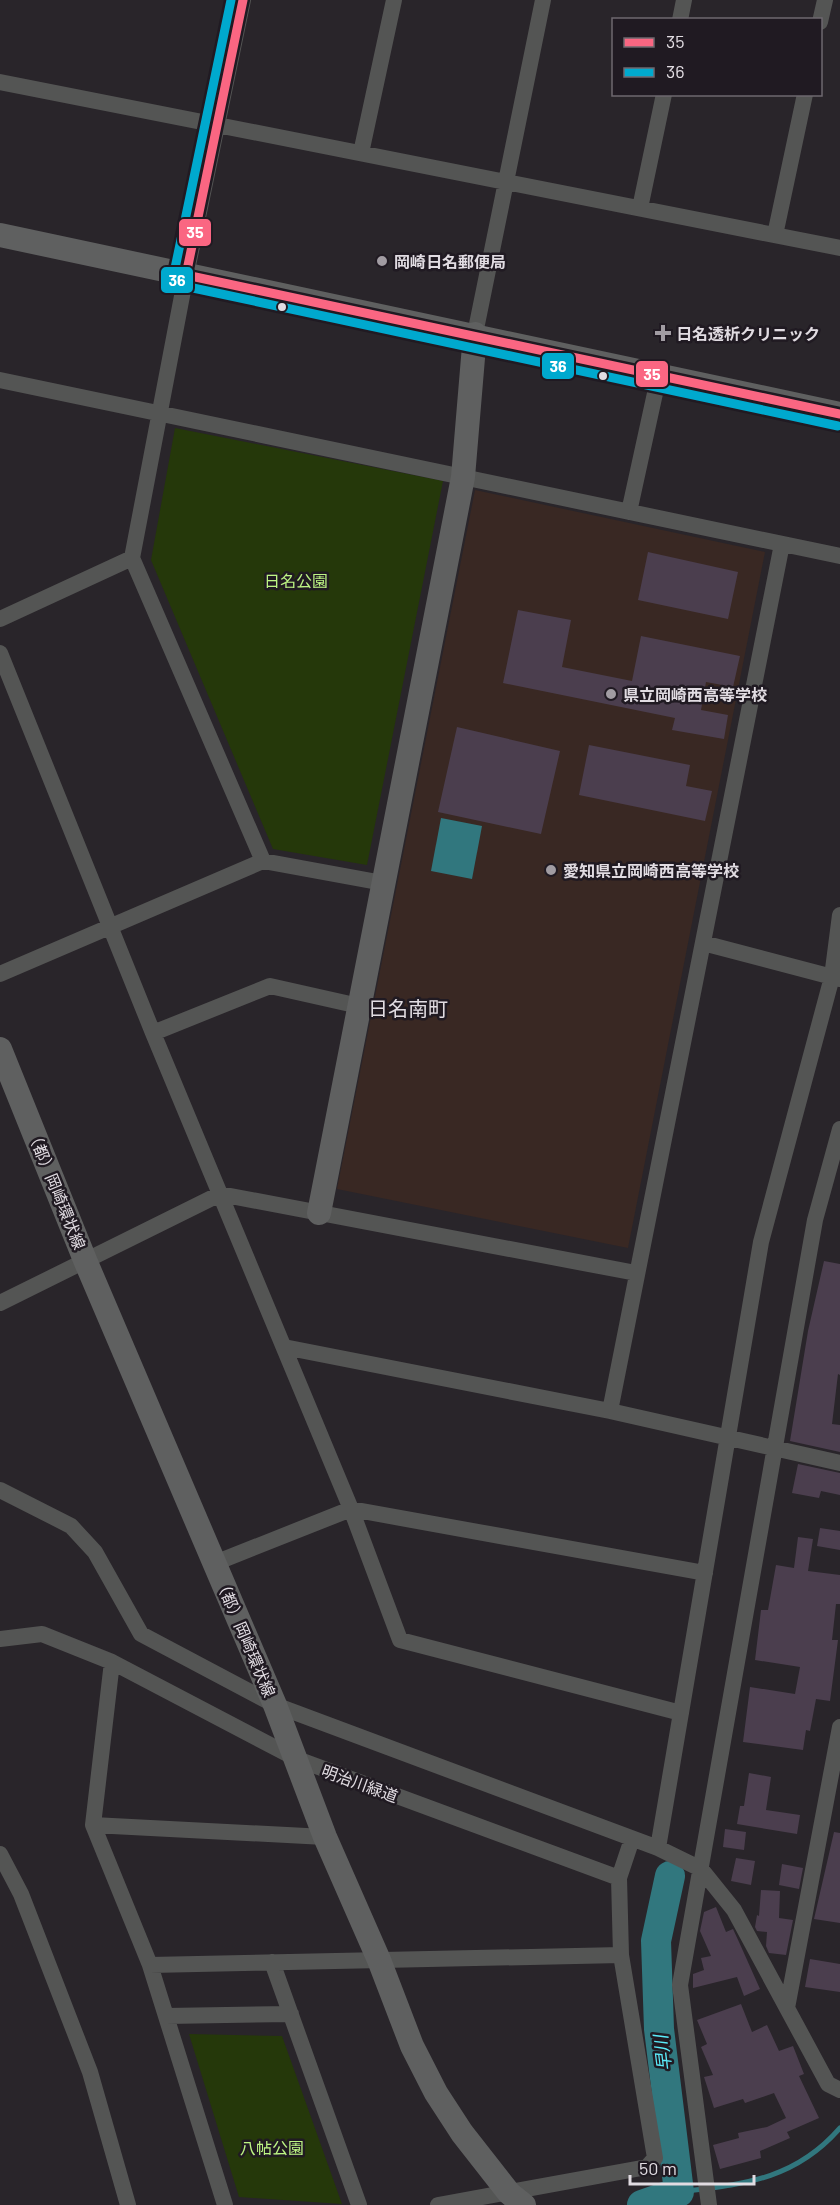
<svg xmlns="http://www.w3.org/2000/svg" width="840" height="2205" viewBox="0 0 840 2205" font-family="Barlow,'Noto Sans JP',sans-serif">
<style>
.education{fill:#392823}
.green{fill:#25380a}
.water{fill:#31777e}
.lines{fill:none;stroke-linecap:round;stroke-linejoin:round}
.stream{stroke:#31777e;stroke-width:5}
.river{stroke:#31777e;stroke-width:30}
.building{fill:#4b3e4e}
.street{stroke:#545554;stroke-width:16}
.secondary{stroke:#5f6060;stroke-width:24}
.bus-1-casing{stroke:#201a22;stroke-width:14}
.bus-2-casing{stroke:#201a22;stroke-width:14}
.bus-1{stroke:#fa6682;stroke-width:9}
.bus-2{stroke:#00a9ce;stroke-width:9}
.poi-dot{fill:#a19ca2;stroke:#201a22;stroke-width:2}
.bus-dot{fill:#e1dce2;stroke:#201a22;stroke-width:2}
.labels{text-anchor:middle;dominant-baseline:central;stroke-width:5;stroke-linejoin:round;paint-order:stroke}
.poi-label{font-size:16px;font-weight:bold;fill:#e1dce2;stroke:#201a22;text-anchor:start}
.park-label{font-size:16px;fill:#bdf584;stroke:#201a22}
.street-label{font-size:16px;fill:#e1dce2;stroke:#201a22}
.water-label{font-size:18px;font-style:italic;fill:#5becfa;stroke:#201a22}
.quarter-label{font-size:20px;fill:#e1dce2;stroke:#201a22}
.line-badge{stroke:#201a22;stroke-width:2}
.badge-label{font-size:16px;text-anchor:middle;font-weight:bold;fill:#fff}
</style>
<rect width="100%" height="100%" fill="#29252a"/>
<!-- education -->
<path class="education" d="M475,490L765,552L628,1248L337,1189Z"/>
<!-- green -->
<path class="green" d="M175,428L443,481L367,865L273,849L151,560Z
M189,2034L282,2036L342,2204L239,2197Z"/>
<!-- water -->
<path class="water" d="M441,818L482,826L472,879L431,871Z"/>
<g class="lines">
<!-- stream -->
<path class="stream" d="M682,2205L679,2192C744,2184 795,2180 840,2128"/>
<!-- river -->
<path class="river" d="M642,2205L679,2192L659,2029L656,1941L670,1876"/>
</g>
<!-- building -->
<path class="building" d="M648,552L738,572L728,619L638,600Z
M518,610L571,620L562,667L632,681L641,636L740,656L733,687L706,682L701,710L728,715L724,739L672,730L675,718L503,683Z
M457,727L560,751L541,834L438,812Z
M589,745L690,765L686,786L712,791L705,821L579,795Z
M824,1261L840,1264V1375L838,1374L832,1424L840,1425V1452L790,1441L808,1331Z
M798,1464L840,1473V1495L821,1491L819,1498L792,1493Z
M820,1528L840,1531V1550L817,1546Z
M798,1537L813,1539L808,1571L840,1575V1604H836L832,1640H838L830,1701L816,1699L810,1731L806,1730L803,1750L743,1742L750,1687L795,1694L800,1667L755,1660L761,1610H768L776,1565L794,1568Z
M749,1773L771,1777L766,1810L800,1815L797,1834L737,1824L740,1806H744Z
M725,1829L746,1832L744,1850L723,1847Z
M834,1832L840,1833V1923L814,1919Z
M736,1858L755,1861L751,1885L731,1881Z
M782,1864L803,1868L799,1889L779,1885Z
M761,1890L780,1891L779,1918L793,1920L786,1955L769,1953L766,1946L767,1932L757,1931L755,1927L757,1915L759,1916Z
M716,1907L726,1932L733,1929L739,1942L760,1989L744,1996L737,1977L693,1988V1974L704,1970L701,1958L711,1956L700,1931L704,1912Z
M810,1959L840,1964V1992L805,1987Z
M741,2004L752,2032L767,2025L779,2051L793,2046L804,2074L799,2076L819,2118L787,2132L790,2138L760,2151L761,2158L720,2169L713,2145L739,2138L738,2133L767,2127L786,2118L774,2093L745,2103L743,2099L714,2108L704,2077L713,2075L701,2047L707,2044L697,2020Z"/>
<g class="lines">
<!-- street -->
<path class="street" d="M243,0L186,275L132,558L263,861
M680,20L684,0
M820,22L825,0
M0,82L840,248
M361,153L394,0
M640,208L664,94
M775,235L805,94
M475,334L543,0
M0,380L840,556
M629,512L659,375
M0,619L132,558
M0,653L153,1033L351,1509L400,1640L681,1713
M703,943L840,979
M0,974L263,861L383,883
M153,1033L270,986L359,1006
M0,1303L220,1194L636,1273
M284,1347L610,1411L840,1463
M610,1411L782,544
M0,1490L71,1526L95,1552L141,1634L275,1705L658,1848L701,1869L734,1910L828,2084L840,2090
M215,1563L351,1509L705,1573
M0,1639L42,1634L112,1662L297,1759L619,1878
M112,1662L93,1825L150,1965L225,2205
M93,1825L325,1837
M658,1848L761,1242L832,977L840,915
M0,1854L21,1894L90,2072L128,2205
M272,1962L359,2205
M150,1965L621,1955
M787,2008L840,1727
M166,2016L291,2014
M438,2205L647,2167L655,2158L621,1955L619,1878L632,1839
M709,2205L680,1985L815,1220L840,1129"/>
<!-- secondary -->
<path class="secondary" d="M0,235L840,414
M0,1049L85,1260L275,1705L325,1837L379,1960L412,2046L436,2093L462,2133L509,2193L524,2205
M319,1213L463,477L475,334"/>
<!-- bus-1 casing -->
<g class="bus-1-casing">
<path id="bus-1" d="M243,0L186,275L840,414"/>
</g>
<!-- bus-2 casing -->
<g class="bus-2-casing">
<path id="bus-2" d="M231,0L174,273L179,285L838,426"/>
</g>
<!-- bus-1 -->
<use href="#bus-1" class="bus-1"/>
<!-- bus-2 -->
<use href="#bus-2" class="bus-2"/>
</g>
<!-- markers -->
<g class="poi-dot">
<circle cx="382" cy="261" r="6"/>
<path d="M660 324h6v6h6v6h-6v6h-6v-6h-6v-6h6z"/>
<circle cx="611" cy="694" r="6"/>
<circle cx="551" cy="870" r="6"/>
</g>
<g class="bus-dot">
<circle cx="282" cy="307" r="5"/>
<circle cx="603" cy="376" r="5"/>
</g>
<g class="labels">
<!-- poi labels -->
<g class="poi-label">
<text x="394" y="261">岡崎日名郵便局</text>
<text x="676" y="333">日名透析クリニック</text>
<text x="623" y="694">県立岡崎西高等学校</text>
<text x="563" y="870">愛知県立岡崎西高等学校</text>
</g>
<!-- park labels -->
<g class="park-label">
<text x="296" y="580">日名公園</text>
<text x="272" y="2147">八帖公園</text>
</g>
<!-- street labels -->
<g class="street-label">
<text transform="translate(57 1189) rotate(68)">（都）岡崎環状線</text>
<text transform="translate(246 1637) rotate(67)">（都）岡崎環状線</text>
<text transform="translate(360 1783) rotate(20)">明治川緑道</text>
</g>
<!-- water labels -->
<g class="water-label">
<text transform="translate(662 2053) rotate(-97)">早川</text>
</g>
<!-- quarter labels -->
<g class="quarter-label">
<text x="408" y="1008">日名南町</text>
</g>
</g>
<g class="line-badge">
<rect x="178" y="218" width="34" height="29" rx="6" fill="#fa6682"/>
<rect x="160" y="266" width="34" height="28" rx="6" fill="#00a9ce"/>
<rect x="541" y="352" width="34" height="28" rx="6" fill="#00a9ce"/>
<rect x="635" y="360" width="34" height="28" rx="6" fill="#fa6682"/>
</g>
<g class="badge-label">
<text x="195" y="238">35</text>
<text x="177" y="286">36</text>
<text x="558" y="372">36</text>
<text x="652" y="380">35</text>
</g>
<!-- legend -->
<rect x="612" y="18" width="210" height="78" fill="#201a22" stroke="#6d686f" stroke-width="1.5"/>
<rect x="624" y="38" width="30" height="9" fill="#fa6682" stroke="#6d686f" stroke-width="1.5"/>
<text x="666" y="48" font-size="18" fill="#e1dce2">35</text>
<rect x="624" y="68" width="30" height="9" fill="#00a9ce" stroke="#6d686f" stroke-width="1.5"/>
<text x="666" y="78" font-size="18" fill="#e1dce2">36</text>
<!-- scale -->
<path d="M630 2175v9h124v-9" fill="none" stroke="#e1dce2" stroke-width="3"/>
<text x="639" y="2175" font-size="18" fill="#e1dce2" stroke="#201a22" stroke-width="4.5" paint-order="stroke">50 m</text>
</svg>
